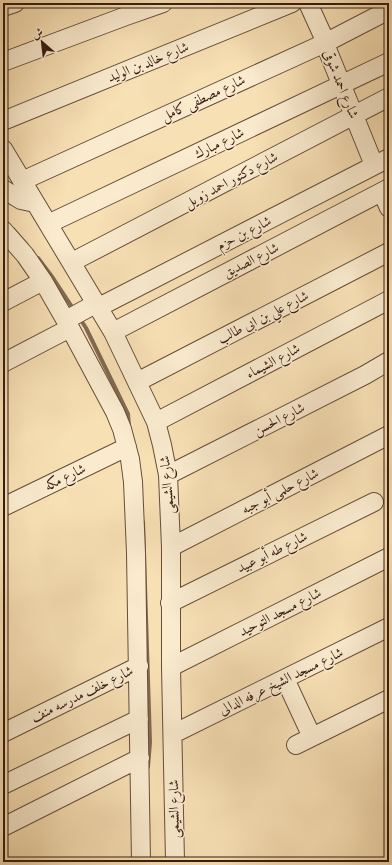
<svg xmlns="http://www.w3.org/2000/svg" width="392" height="865" viewBox="0 0 392 865" font-family="Alegreya,Amiri,serif">
<style>
.lines{fill:none;stroke-linecap:round;stroke-linejoin:round}
.stream{stroke:#826a51;stroke-width:4}
.minor-casing{stroke:#664e39;stroke-width:20}
.minor{stroke:#faebcf;stroke-width:18}
.labels{text-anchor:middle;dominant-baseline:central;stroke-width:3;stroke-linejoin:round;paint-order:stroke}
.street-label{font-size:14px;fill:#351d10;stroke:#faebcf}
</style>
<rect width="100%" height="100%" fill="#f8e0b5"/>
<filter id="stains"><feTurbulence type="fractalNoise" baseFrequency=".005" numOctaves="4"/><feColorMatrix values="0 0 0 0 .2 0 0 0 0 .09 0 0 0 0 .02 0 0 0 .5 -.17"/></filter>
<radialGradient id="worn" r=".72"><stop offset=".6" stop-color="#630" stop-opacity="0"/><stop offset="1" stop-color="#630" stop-opacity=".3"/></radialGradient>
<g class="lines">
<!-- stream -->
<path class="stream" d="M13,229L27,245
M38,258L53,278L74,310
M79,317L86,328L128,414L129,426
M143,522L150,742L148,767"/>
<!-- minor casing -->
<g class="minor-casing">
<path id="minor" d="M308,3L323,36L327,49L374,165
M3,7L15,3
M3,62L126,16L163,3
M3,121L292,3
M3,149L113,332L156,422L162,445L168,475L171,547V667L175,862
M22,181L325,43L383,13
M3,189L21,200L35,203
M382,192L389,208
M48,224L389,62
M3,230L25,255L43,281L70,328L115,412L122,429L130,459L133,482L136,553L141,862
M72,262L389,97
M3,302L43,281
M99,307L389,158
M66,320L97,303
M113,332L389,188
M3,363L70,328
M137,382L389,252
M156,422L389,300
M168,475L365,375L389,361
M3,507L127,447
M171,547L389,435
M170,603L374,502
M171,667L389,557
M285,679L312,737
M3,733L139,666
M173,734L389,627
M296,745L389,699
M3,785L139,719
M3,827L140,758"/>
</g>
<!-- minor -->
<use href="#minor" class="minor"/>
</g>
<g class="labels">
<!-- street labels -->
<g class="street-label">
<text transform="translate(148 62) rotate(-22)">شارع خالد بن الوليد</text>
<text transform="translate(341 84) rotate(68)">شارع احمد شوقى</text>
<text transform="translate(203 98) rotate(-25)">شارع مصطفى كامل</text>
<text transform="translate(219 143) rotate(-26)">شارع مبارك</text>
<text transform="translate(231 180) rotate(-28)">شارع دكتور احمد زويل</text>
<text transform="translate(244 233) rotate(-27)">شارع بن حزم</text>
<text transform="translate(251 260) rotate(-27)">شارع الصديق</text>
<text transform="translate(263 317) rotate(-27)">شارع علي بن ابى طالب</text>
<text transform="translate(273 361) rotate(-28)">شارع الشيماء</text>
<text transform="translate(279 419) rotate(-27)">شارع الحسن</text>
<text transform="translate(65 477) rotate(-26)">شارع مكه</text>
<text transform="translate(167 485) rotate(-95)">شارع الشيمى</text>
<text transform="translate(280 491) rotate(-27)">شارع حلمى أبو جبه</text>
<text transform="translate(272 552) rotate(-26)">شارع طه أبو عبيد</text>
<text transform="translate(280 612) rotate(-27)">شارع مسجد التوحيد</text>
<text transform="translate(281 681) rotate(-26)">شارع مسجد الشيخ عرفه الدالى</text>
<text transform="translate(82 694) rotate(-26)">شارع خلف مدرسه منف</text>
<text transform="translate(174 809) rotate(-91)">شارع الشيمى</text>
</g>
</g>
<!-- margin -->
<rect width="392" height="865" fill="none" stroke="#f8e0b5" stroke-width="16"/>
<rect x="4" y="4" width="384" height="857" fill="none" stroke="#351d10" stroke-width="2"/>
<rect x="8" y="8" width="376" height="849" fill="none" stroke="#351d10"/>
<!-- north arrow -->
<g transform="translate(42 42) rotate(332)" stroke="#faebcf" stroke-width="3" paint-order="stroke">
<path d="M0-3L7 15L0 10L-7 15Z" fill="#351d10"/>
<text y="-6" font-size="11" font-weight="bold" text-anchor="middle" fill="#351d10">ش</text>
</g>
<rect width="100%" height="100%" filter="url(#stains)"/>
<rect width="100%" height="100%" fill="url(#worn)"/>
</svg>
